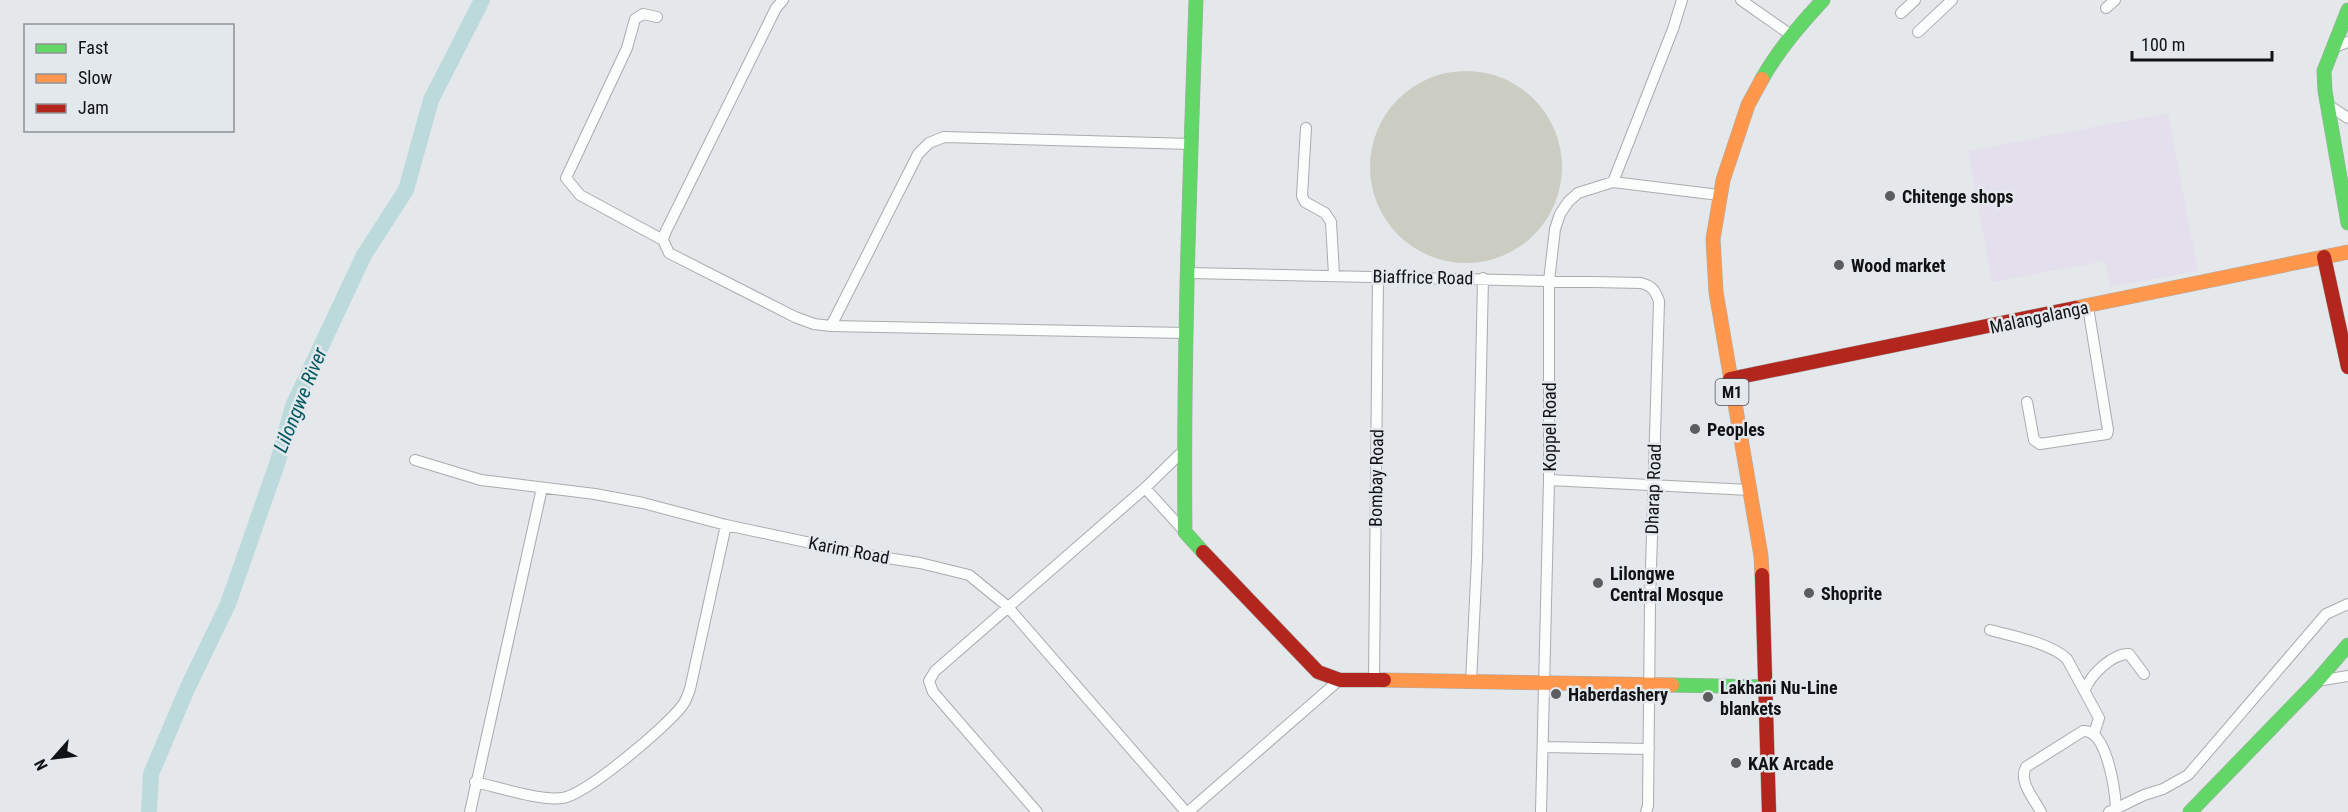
<svg xmlns="http://www.w3.org/2000/svg" width="2348" height="812" viewBox="0 0 2348 812" font-family="'Roboto Condensed',sans-serif">
<style>
.commercial{fill:#e4dfec}
.pitch{fill:#cbcdc3}
.lines{fill:none;stroke-linecap:round;stroke-linejoin:round}
.river{stroke:#bcd9dc;stroke-width:16}
.street-casing{stroke:#a9abad;stroke-width:12}
.fast-casing{stroke:#a9abad;stroke-width:15}
.slow-casing{stroke:#a9abad;stroke-width:15}
.jam-casing{stroke:#a9abad;stroke-width:15}
.street{stroke:#fbfcfc;stroke-width:10}
.fast{stroke:#63d668;stroke-width:14}
.slow{stroke:#ff974d;stroke-width:14}
.jam{stroke:#b3261e;stroke-width:14}
.poi-dot{fill:#5b5d5f;stroke:#e3e8ed;stroke-width:2}
.labels{text-anchor:middle;dominant-baseline:central;stroke-width:5;stroke-linejoin:round;paint-order:stroke}
.shield{fill:#e3e8ed;stroke:#505255;stroke-width:1.5}
.shield-label{font-size:16px;font-weight:bold;fill:#111214}
.poi-label{font-size:18px;font-weight:bold;fill:#111214;stroke:#e3e8ed;text-anchor:start}
.street-label{font-size:18px;fill:#111214;stroke:#e3e8ed}
.water-label{font-size:20px;font-style:italic;fill:#00595f;stroke:#e3e8ed}
</style>
<rect width="100%" height="100%" fill="#e5e8eb"/>
<!-- commercial -->
<path class="commercial" d="M2168,113L2198,271L2110,287L2105,261L1992,282L1968,151Z"/>
<!-- pitch -->
<path class="pitch" d="M1370 167a96 96 0 1 1 192 0a96 96 0 1 1-192 0Z"/>
<g class="lines">
<!-- river -->
<path class="river" d="M149,812L151,774L187,689L228,604L278,461L293,406L364,255L406,190L431,100L482,0"/>
<!-- street casing -->
<g class="street-casing">
<path id="street" d="M783,0L776,8L665,233L663,240L669,253L795,317L814,324L831,326L1186,333
M1741,0L1791,35
M2106,8L2115,0
M1901,13L1915,0
M657,17L643,14L635,19L627,48L566,178L580,195L663,240
M1918,32L1952,0
M2332,48L2348,42
M2328,105L2348,118
M1306,128L1302,196L1305,202L1325,213L1331,222L1334,275
M1613,182L1673,29L1682,0
M1188,273L1641,283C1652,286 1655,290 1659,301L1650,602L1648,806L1646,812
M831,326L918,154L929,143L944,137L1191,144
M2027,402L2034,440L2040,444L2107,434L2108,430L2088,307
M415,460L481,480L595,494L643,503L726,525L867,555L920,563L969,575L1007,606L1186,812
M1549,480L1750,490
M1145,488L1185,532
M1990,630C2012,636 2051,643 2067,659L2099,718L2094,734
M1374,680L1378,276
M2317,681L2348,676
M1471,682L1477,559L1483,278
M2085,690C2090,675 2113,653 2129,654L2144,674
M1543,747L1649,749
M475,782C498,787 540,801 562,798C586,795 666,727 682,706C686,701 688,695 690,689L726,525
M470,812L542,488
M1037,812L933,692L929,681L935,671L1145,488L1183,451
M1188,812L1337,682
M1541,812L1549,480V281L1555,229L1560,214L1568,202L1578,193L1613,182L1719,195
M2041,812C2034,799 2018,781 2026,767L2083,731C2107,729 2115,790 2116,808
M2109,812L2144,795L2163,789L2188,775L2326,614L2348,604"/>
</g>
<!-- fast casing -->
<g class="fast-casing">
<path id="fast" d="M1196,0C1190,177 1183,355 1185,532L1203,552
M2348,10L2324,71L2325,91L2348,223
M1762,79C1779,49 1800,25 1823,0
M1672,685L1766,687
M2190,812L2317,681L2348,645"/>
</g>
<!-- slow casing -->
<g class="slow-casing">
<path id="slow" d="M2075,308L2348,252
M1762,575L1761,556L1716,292L1713,239L1723,180L1748,105L1762,79
M1384,680L1672,685"/>
</g>
<!-- jam casing -->
<g class="jam-casing">
<path id="jam" d="M2324,257L2348,367
M1730,379L2075,308
M1203,552L1318,672L1340,680H1384
M1762,575L1769,812"/>
</g>
<!-- street -->
<use href="#street" class="street"/>
<!-- fast -->
<use href="#fast" class="fast"/>
<!-- slow -->
<use href="#slow" class="slow"/>
<!-- jam -->
<use href="#jam" class="jam"/>
</g>
<!-- markers -->
<g class="poi-dot">
<circle cx="1890" cy="196" r="6"/>
<circle cx="1839" cy="265" r="6"/>
<circle cx="1695" cy="429" r="6"/>
<circle cx="1598" cy="583" r="6"/>
<circle cx="1809" cy="593" r="6"/>
<circle cx="1556" cy="694" r="6"/>
<circle cx="1708" cy="697" r="6"/>
<circle cx="1736" cy="763" r="6"/>
</g>
<g class="labels">
<!-- shield labels -->
<rect class="shield" x="1715.5" y="379" width="33" height="26" rx="4.5"/>
<g class="shield-label">
<text x="1732" y="392">M1</text>
</g>
<!-- poi labels -->
<g class="poi-label">
<text x="1902" y="196">Chitenge shops</text>
<text x="1851" y="265">Wood market</text>
<text x="1707" y="429">Peoples</text>
<text x="1610" y="573">Lilongwe<tspan x="1610" dy="21">Central Mosque</tspan></text>
<text x="1821" y="593">Shoprite</text>
<text x="1720" y="687">Lakhani Nu-Line<tspan x="1720" dy="21">blankets</tspan></text>
<text x="1568" y="694">Haberdashery</text>
<text x="1748" y="763">KAK Arcade</text>
</g>
<!-- street labels -->
<g class="street-label">
<text transform="translate(1423 277) rotate(1)">Biaffrice Road</text>
<text transform="translate(2039 317) rotate(-12)">Malangalanga</text>
<text transform="translate(1549 427) rotate(-90)">Koppel Road</text>
<text transform="translate(1376 478) rotate(-89)">Bombay Road</text>
<text transform="translate(1653 489) rotate(-88)">Dharap Road</text>
<text transform="translate(849 550) rotate(11)">Karim Road</text>
</g>
<!-- water labels -->
<g class="water-label">
<text transform="translate(300 400) rotate(-68)">Lilongwe River</text>
</g>
</g>
<!-- legend -->
<rect x="24" y="24" width="210" height="108" fill="#e3e8ed" stroke="#8f9296" stroke-width="1.5"/>
<rect x="36" y="44" width="30" height="9" fill="#63d668" stroke="#8f9296" stroke-width="1.5"/>
<text x="78" y="54" font-size="18" fill="#111214">Fast</text>
<rect x="36" y="74" width="30" height="9" fill="#ff974d" stroke="#8f9296" stroke-width="1.5"/>
<text x="78" y="84" font-size="18" fill="#111214">Slow</text>
<rect x="36" y="104" width="30" height="9" fill="#b3261e" stroke="#8f9296" stroke-width="1.5"/>
<text x="78" y="114" font-size="18" fill="#111214">Jam</text>
<!-- north arrow -->
<g transform="translate(54 758) rotate(242)" stroke="#e3e8ed" stroke-width="4.5" paint-order="stroke">
<path d="M0-4.5L10 22L0 15L-10 22Z" fill="#111214"/>
<text y="-9" font-size="16" font-weight="bold" text-anchor="middle" fill="#111214">N</text>
</g>
<!-- scale -->
<path d="M2132 51v9h140v-9" fill="none" stroke="#111214" stroke-width="3"/>
<text x="2141" y="51" font-size="18" fill="#111214" stroke="#e3e8ed" stroke-width="4.5" paint-order="stroke">100 m</text>
</svg>
